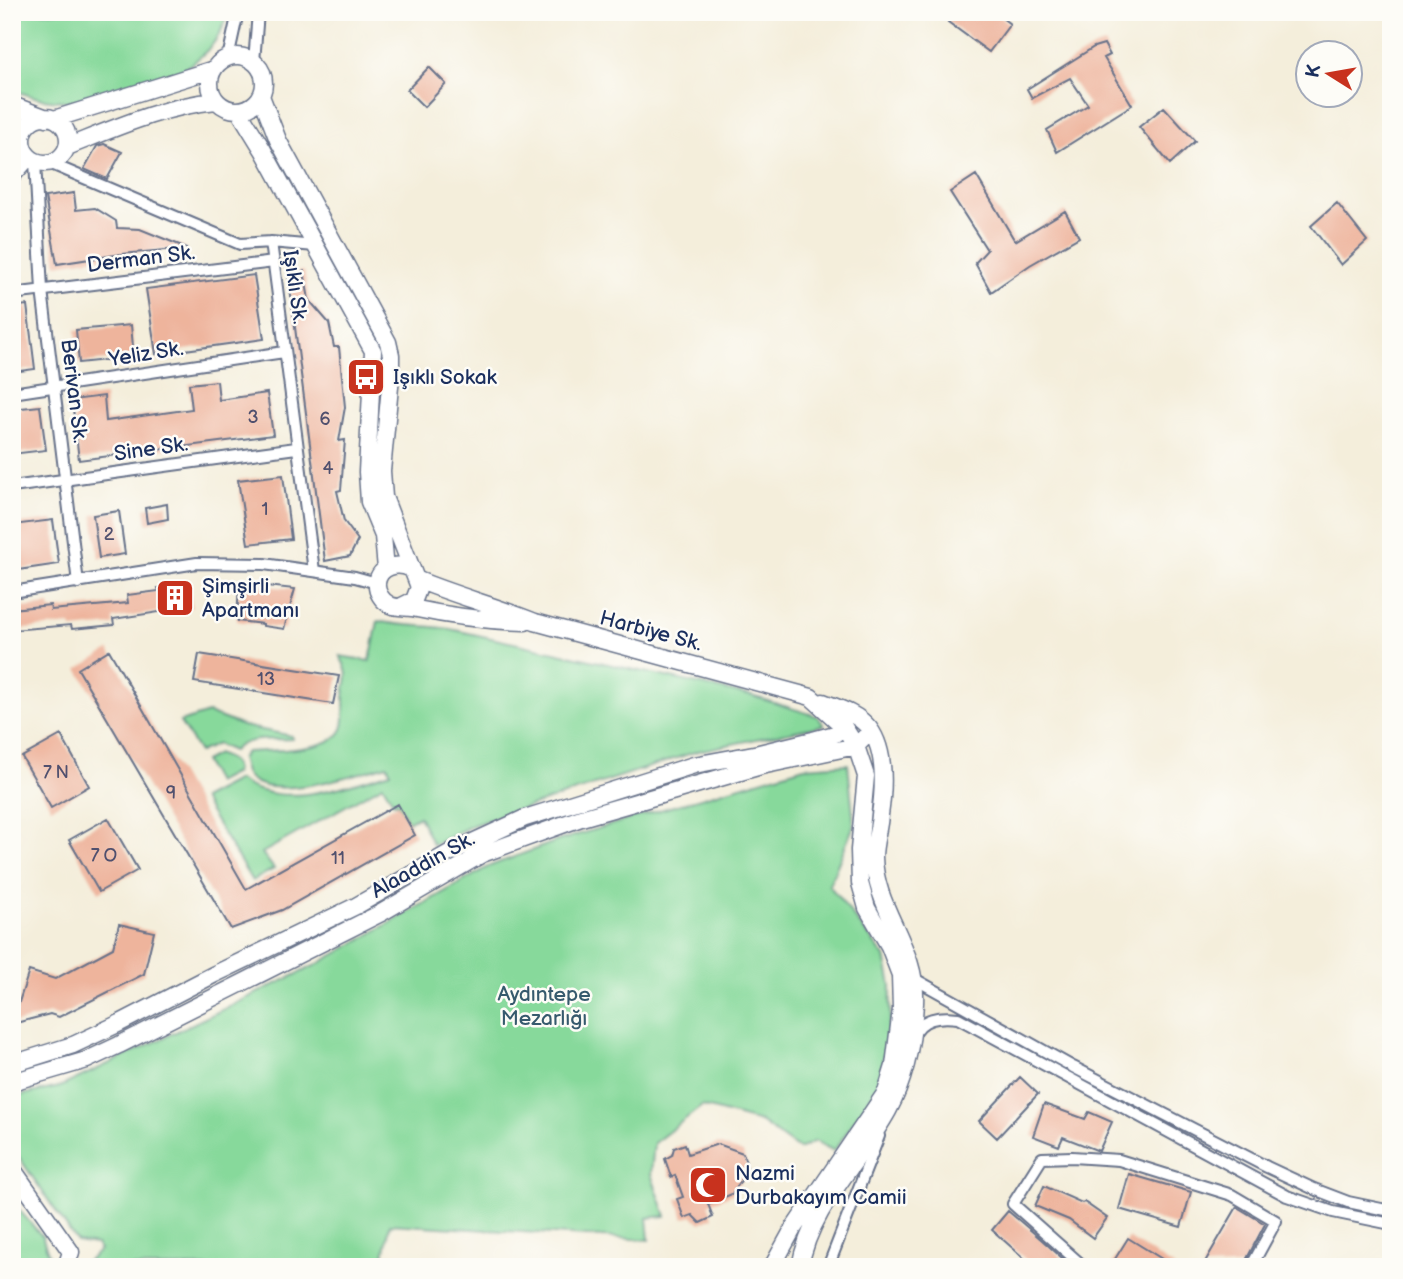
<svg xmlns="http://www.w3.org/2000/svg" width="1403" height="1279" viewBox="0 0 1403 1279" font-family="'Balsamiq Sans',sans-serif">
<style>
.green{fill:#87d99b;stroke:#51847c;stroke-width:2}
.building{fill:#eeb49c}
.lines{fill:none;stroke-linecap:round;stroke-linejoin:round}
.street-casing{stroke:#67728a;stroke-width:14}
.secondary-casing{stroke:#67728a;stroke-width:19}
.street{stroke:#fff;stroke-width:10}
.secondary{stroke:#fff;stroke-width:16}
.labels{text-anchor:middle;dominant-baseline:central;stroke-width:5;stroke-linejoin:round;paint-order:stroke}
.number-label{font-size:18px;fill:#50506e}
.street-label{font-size:21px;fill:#1b2f5e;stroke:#fdfcf7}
.poi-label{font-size:21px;fill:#1b2f5e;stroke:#fdfcf7;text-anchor:start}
.park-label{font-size:21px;fill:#365a6d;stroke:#fdfcf7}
</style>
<rect width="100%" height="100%" fill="#fdfcf7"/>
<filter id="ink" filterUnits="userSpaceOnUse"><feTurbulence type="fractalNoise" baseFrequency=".0143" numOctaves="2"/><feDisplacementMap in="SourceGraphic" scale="14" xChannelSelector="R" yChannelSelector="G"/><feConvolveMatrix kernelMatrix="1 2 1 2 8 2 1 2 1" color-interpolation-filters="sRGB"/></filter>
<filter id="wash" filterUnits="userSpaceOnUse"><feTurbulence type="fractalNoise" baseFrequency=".00686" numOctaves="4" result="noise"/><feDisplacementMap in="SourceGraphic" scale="28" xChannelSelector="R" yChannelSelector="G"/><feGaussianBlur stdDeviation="1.57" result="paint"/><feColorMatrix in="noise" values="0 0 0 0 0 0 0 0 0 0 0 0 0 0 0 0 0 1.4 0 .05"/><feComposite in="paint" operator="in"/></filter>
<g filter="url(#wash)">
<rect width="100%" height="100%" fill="#f4eedb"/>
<!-- green -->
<path class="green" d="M12,12H227C217,79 100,109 43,99C33,97 22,93 12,90Z
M378,621C402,627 429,625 455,630L752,696L817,716L824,725L698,751L473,825L433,845L419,816L408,822L397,802L394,803L383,785L262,853L274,869L252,881L202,799L238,780C284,811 343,786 391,772L387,765C356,774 275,802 249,778C243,773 243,765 241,758L246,752C269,750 337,753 343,726C345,718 344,707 344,698C345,676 352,679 340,656L370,661Z
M208,713L243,726L292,736V739C274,740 245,736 233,751L217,744L199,752L180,722Z
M217,754C228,759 237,760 235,773L216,783L204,761Z
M848,764L854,825L829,885L885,957L891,985L890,1018L879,1084L834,1151L815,1141L799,1149L760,1122L702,1106L654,1143L651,1174L666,1216L647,1218L649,1240L390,1224L382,1267H81L100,1250L96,1245L77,1242L12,1147V1097L60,1087L314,966L490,866L560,840L804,767Z
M12,1202L42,1236L53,1267H12Z"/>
<g id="blocks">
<!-- building -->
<path class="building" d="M955,12H994L1010,24L989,52L948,22Z
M1104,44L1110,55L1104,58L1132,105L1057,152L1047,130L1088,105L1070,78L1032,98L1027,89L1094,47Z
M429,67L446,84L424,107L407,90Z
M1164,107L1195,141L1170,164L1139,127Z
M104,144L122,152L107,179L84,169L97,146Z
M976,175L1015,241L1065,211L1079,237L1030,265L991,292L975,263L987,250L950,192Z
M74,193L76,210L95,208L116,221L117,228L140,229L187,248L122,254L57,264L45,197Z
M1337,203L1367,241L1341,265L1311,226Z
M304,271L309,300L329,323L334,347H339L345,407L339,441L345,440L341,490L337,491L344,521L358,540L350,556L325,561L288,273Z
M254,275L264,339L156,354L146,289Z
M27,305L35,369L12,372V307Z
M131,325L134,357L79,363L76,330Z
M217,381L219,400L267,393L273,435L79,460L72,400L104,396L106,421L192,409L189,384Z
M40,406L46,450L12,454V409Z
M283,475L291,539L248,544L238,480Z
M167,504L168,519L147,523L145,508Z
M119,511L125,554L99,558L93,515Z
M53,520L59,564L18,570L12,525Z
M188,583L192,607L113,619L114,625L72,629L71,625L12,630V609L50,605L51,610L128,603L127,595L159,591L158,588Z
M239,583L295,589L284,629L263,626V624L237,621Z
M109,650L246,889L398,804L415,835L282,910L231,929L78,669Z
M199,654L339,676L333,704L194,682Z
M61,735L89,786L51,808L22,757Z
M108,818L138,870L99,892L69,840Z
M119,924L154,932L144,974L59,1017L50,1014L12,1024L29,971L55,979L113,948Z
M1020,1077L1038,1094L997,1138L979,1121Z
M1044,1104L1085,1119L1089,1112L1112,1122L1099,1151L1063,1137L1059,1146L1033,1136Z
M685,1144L688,1154L718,1144L743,1153L748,1170L732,1194L708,1204L713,1217L700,1223L692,1215L684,1218L677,1199L683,1197L675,1175L671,1177L665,1159L672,1155L674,1148Z
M1129,1174L1191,1192L1181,1227L1119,1209Z
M1044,1186L1082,1203L1084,1202L1107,1218L1093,1238L1069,1220L1035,1206Z
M1237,1207L1265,1224L1243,1266L1202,1267Z
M1008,1211L1042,1240L1072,1267H1034L992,1230Z
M1128,1238L1175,1267H1110Z"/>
</g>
</g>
<g filter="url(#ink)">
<use href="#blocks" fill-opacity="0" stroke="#67728a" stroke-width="2"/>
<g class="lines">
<!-- street casing -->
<g class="street-casing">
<path id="street" d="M228,58L238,12
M254,62L258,12
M35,161L42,290L78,583
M49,163L240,244L271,242L315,246
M271,242L314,571
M12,294L274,262
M12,393L284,352
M12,487L296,448
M12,592L197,563L264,564L355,577L377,583
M913,978L1073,1067L1267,1167L1314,1189L1348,1202L1391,1211
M913,1037C920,1017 940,1016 958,1018L1287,1196L1333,1212L1391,1224
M828,1267L879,1136
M1084,1267L1013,1204L1042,1158L1072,1157L1119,1160L1232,1195L1276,1221L1251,1267"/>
</g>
<!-- secondary casing -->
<g class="secondary-casing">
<path id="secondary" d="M210 83a27 27 0 1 1 54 0a27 27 0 1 1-54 0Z
M261,96L278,140L388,342L391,355V376L382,471L384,497L419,587L414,600L402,606
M12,105L47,118
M239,111L263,150L373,351L367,472L369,502L383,536L386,569
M22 140a23 23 0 1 1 46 0a23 23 0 1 1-46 0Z
M54,119L214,69
M67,147C115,128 164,106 216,101
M12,176L29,157
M411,569C398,562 379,566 377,583C376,592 382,601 390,605C397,608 405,607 412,608C449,616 487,621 525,622
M418,580C457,596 496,606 535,622L811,697L844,727L856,746L866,776L859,850L860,883L867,908L889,946L900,975L901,1009L894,1066L886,1092L793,1229L772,1267
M12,1064L73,1045L120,1023L215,974L356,906L451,852L525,818L694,765L759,753L813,740L835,734L844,727
M12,1082L87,1060L119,1045L381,913L482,854L581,818L761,766L856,746L871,731
M12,1168L71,1252L66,1267
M800,1267C810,1207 860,1162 888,1111C905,1080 913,1039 915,1003C918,948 875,910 874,857C874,843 879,829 880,815C884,788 886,750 869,728C858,714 839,708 823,702"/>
</g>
<!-- street -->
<use href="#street" class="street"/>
<!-- secondary -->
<use href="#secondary" class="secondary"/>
</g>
</g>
<!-- icons -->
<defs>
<g id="bus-square" transform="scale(2.0125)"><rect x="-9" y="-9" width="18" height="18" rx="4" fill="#c8321e" stroke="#fdfcf7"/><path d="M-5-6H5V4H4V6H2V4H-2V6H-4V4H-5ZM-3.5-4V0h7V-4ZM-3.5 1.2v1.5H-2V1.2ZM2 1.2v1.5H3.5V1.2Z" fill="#fff"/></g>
<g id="building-square" transform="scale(2.0125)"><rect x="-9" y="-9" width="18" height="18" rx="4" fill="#c8321e" stroke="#fdfcf7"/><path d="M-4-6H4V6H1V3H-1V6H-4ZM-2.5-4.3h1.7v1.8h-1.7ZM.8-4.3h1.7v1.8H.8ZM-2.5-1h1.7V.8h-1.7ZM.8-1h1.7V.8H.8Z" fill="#fff"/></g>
<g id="mosque-square" transform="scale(2.0125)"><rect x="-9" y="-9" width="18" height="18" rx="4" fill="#c8321e" stroke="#fdfcf7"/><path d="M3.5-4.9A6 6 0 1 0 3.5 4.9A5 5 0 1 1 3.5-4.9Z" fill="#fff"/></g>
</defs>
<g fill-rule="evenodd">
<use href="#bus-square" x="366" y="377"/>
<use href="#building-square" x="175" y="598"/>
<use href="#mosque-square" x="708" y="1185"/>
</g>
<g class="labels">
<!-- number labels -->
<g class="number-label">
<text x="253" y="417">3</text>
<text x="325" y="419">6</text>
<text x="328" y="468">4</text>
<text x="265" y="509">1</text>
<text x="109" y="534">2</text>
<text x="266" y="679">13</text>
<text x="56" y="772">7 N</text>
<text x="171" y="793">9</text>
<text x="104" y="855">7 O</text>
<text x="338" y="858">11</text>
</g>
<!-- street labels -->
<g class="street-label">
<text transform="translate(141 259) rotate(-7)">Derman Sk.</text>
<text transform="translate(295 287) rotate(82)">Işıklı Sk.</text>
<text transform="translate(146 354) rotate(-9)">Yeliz Sk.</text>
<text transform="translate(74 391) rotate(83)">Berivan Sk.</text>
<text transform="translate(151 449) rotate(-8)">Sine Sk.</text>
<text transform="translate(651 631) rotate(15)">Harbiye Sk.</text>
<text transform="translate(423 865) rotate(-29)">Alaaddin Sk.</text>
</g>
<!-- poi labels -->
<g class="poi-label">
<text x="393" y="377">Işıklı Sokak</text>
<text x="202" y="586">Şimşirli<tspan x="202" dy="24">Apartmanı</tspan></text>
<text x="735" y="1173">Nazmi<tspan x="735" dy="24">Durbakayım Camii</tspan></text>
</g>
<!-- park labels -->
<g class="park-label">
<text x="544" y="994">Aydıntepe<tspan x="544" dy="24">Mezarlığı</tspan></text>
</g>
</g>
<!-- margin -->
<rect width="1403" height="1279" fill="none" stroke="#fdfcf7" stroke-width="42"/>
<!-- north arrow -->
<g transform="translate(1329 74) rotate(281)"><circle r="33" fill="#fdfcf7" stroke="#a3aaba" stroke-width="2"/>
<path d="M0-5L12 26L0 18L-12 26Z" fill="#c8321e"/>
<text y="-10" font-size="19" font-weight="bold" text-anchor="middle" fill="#1b2f5e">K</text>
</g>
</svg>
